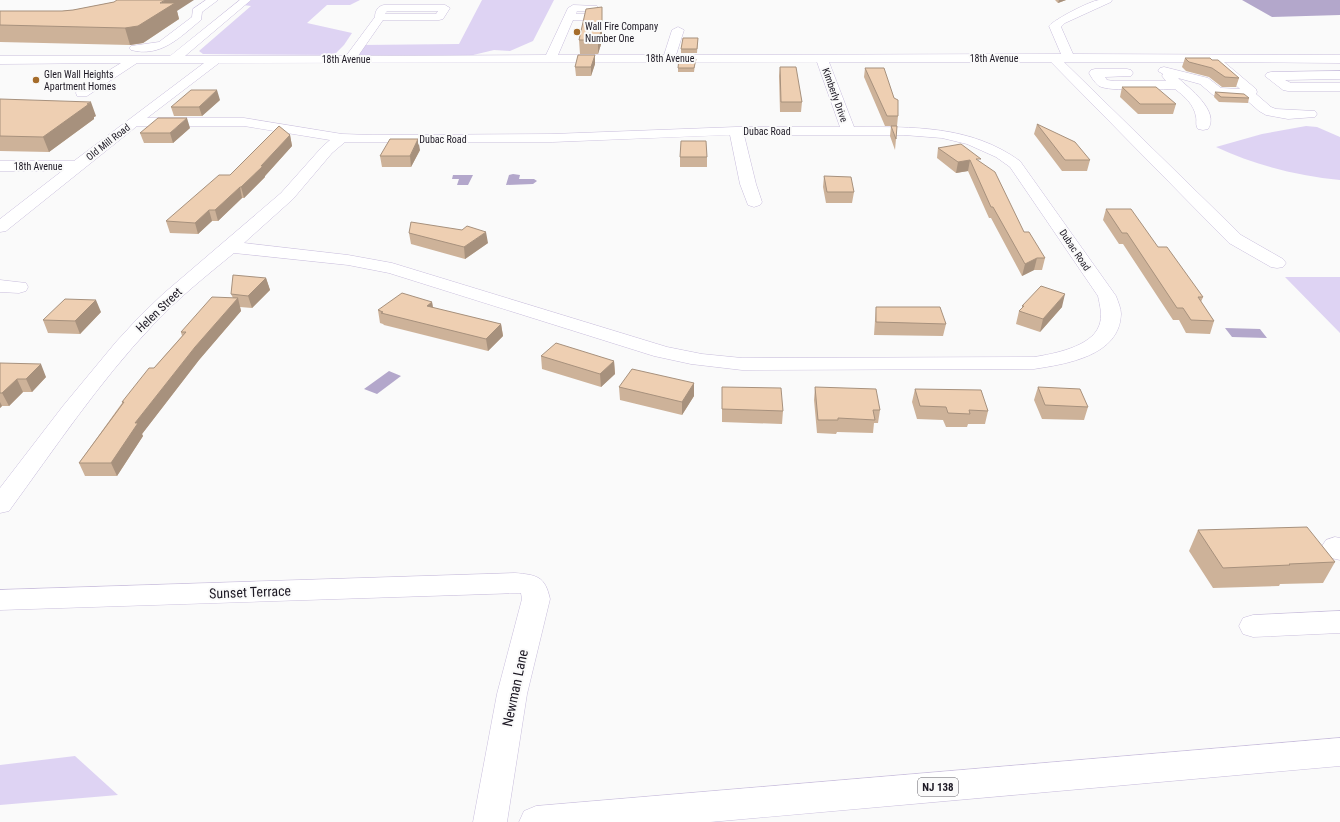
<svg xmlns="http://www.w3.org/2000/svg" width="1340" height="822" viewBox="0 0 1340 822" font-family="'Roboto Condensed',sans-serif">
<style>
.green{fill:#ded3f3}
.water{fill:#b3a7cb}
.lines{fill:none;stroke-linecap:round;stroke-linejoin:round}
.minor-casing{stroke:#c8bddc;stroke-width:1}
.highway-casing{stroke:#c8bddc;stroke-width:1}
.minor{fill:#fff;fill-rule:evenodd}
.highway{fill:#fff;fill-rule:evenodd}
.wall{fill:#cdb299}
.shaded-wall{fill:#a7917d}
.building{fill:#eecfb2;stroke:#a7917d}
.poi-dot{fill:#a56c2a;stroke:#fafafa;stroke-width:1.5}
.labels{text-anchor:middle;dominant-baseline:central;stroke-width:4;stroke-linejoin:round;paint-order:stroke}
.far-poi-label{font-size:10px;fill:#1d1924;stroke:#fafafa;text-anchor:start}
.far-street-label{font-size:10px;fill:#1d1924;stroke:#fafafa}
.shield{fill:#fafafa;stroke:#5f5c64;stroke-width:1}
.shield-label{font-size:11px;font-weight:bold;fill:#1d1924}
.street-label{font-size:12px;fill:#1d1924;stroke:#fafafa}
.near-street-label{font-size:14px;fill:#1d1924;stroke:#fafafa}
</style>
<rect width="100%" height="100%" fill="#fafafa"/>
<!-- green -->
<path class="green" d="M250,0H360L350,5H327L307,23L352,33L344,45L334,55L203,54L199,51L251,6L243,5Z
M482,0H554L533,41L510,51L494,50L469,56L355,55L362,45L459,44Z
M1306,126L1317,127L1340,137V180C1297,176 1255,165 1216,147L1262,134Z
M1285,277H1340V333Z
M75,756L118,795L0,805V765Z"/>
<!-- water -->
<path class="water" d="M1242,0H1340V15L1272,17Z
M513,174L520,175L519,179H534L537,181L533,184L506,185L509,175Z
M453,175H473L468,185H457L459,179H452Z
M1225,328L1260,329L1267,338L1232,337Z
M389,371L401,376L377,394L364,389Z"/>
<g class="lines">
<!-- minor casing -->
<g class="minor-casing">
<path id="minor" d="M206,0H218L202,12L201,20C180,37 161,58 131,50L129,48L131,46L159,42L192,17L193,9Z
M240,0H251L185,56H346L375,17C375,11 378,6 384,5H445L450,8L443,19L439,20H383L358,56L546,55L568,8L573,5L597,6L598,8L596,17L591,20H573L558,55H664L672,30L678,27L684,30L676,55L1061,54L1049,26C1055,19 1090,1 1099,0C1103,0 1108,0 1112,0L1111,2L1065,23L1061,27L1073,54L1340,55V63L1224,62L1256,89L1257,92L1256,94L1271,107L1276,109L1315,111L1317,114L1315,117L1288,119L1266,115L1259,111L1243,97L1213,95L1200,84L1178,78C1189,88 1220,111 1208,129L1203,130L1198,129C1195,125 1197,121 1196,117C1194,104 1184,96 1175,89C1161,89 1109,92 1099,86C1095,83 1091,77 1089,73L1091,70L1095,69H1127L1131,70L1133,73L1131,76L1105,77L1107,80L1114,81H1166L1162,76L1163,74L1158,71L1160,68L1164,67L1208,78L1221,88L1240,89L1210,62H1064L1241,235L1283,259L1286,263L1283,267L1277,268L1271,267L1229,243L1051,62H829L854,127C913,127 970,125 1020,161L1116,296C1118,302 1121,308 1121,314C1120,356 1066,364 1034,369L742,370L691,364L654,356L389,273L348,265L234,253C206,276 177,299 152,326C99,382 55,448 9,511L0,513V488L63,406L116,342L139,317L163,294L281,193L322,147L330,140L244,126H137L6,231L0,232V219L62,171H0V161H74L204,63H137L87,96H77L76,93L77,90L121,63L0,64V56H170ZM387,11H438L436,14H385ZM577,11H587L586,14H576ZM817,62L840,127H736L552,134L372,135L342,134L244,118H147L219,63ZM730,135L740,184L748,205L754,207L760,205L762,202L756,184L744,135H904L942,138L967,144L996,157L1010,167L1098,296C1100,306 1103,316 1099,326C1091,347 1053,354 1034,357L742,358L702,354L667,347L392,263L348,255L244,243L293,199L332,153L345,142H552Z
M1340,71V79L1285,80L1291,83H1340V91H1288L1283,90L1265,76L1267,73L1271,72Z
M0,280L26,283L28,287L26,291L19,293L0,292Z
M1335,537L1340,538V560L1331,558L1322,546L1326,540Z
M515,573C537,575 545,576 550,599L527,694L507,822H473L497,694L522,599L521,593L0,610V590Z
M1340,611V633L1253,637L1243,634L1239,626L1243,618L1253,615Z"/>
</g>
<!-- highway casing -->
<g class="highway-casing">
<path id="highway" d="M1340,738V766L710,822H519L524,811L536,806Z"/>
</g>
<!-- minor -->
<use href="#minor" class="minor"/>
<!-- highway -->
<use href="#highway" class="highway"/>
</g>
<!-- wall -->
<path class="wall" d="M1055,0H1066L1058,3Z
M114,2L177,11L179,19L143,43L130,45L0,42V25L62,11L73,10Z
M602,7V41L598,54H580L579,40Z
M698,38L697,53H681V49Z
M595,55V64L591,76H576L575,67Z
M1185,58L1239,78L1236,87H1222L1209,77L1186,71L1182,67Z
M695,64L694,72H678V68Z
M780,67L802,102L801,112H780L779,76Z
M865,68L898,116L897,126H885L864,77Z
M1122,87L1176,104L1173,114H1138L1120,97Z
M1215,92L1249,98L1248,103L1219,102L1214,97Z
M0,99L96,116L94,117V119L49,152L0,151Z
M220,100L202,116H174L171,107Z
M1037,124L1090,160L1087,171H1062L1034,134Z
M891,126L896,139L895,150L890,136Z
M190,128L173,143H144L140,133Z
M290,135L292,146L265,176V177L244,198H242L218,221H212L198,234L170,233L166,221L230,175Z
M938,148L980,162L1024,232L1045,258L1042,270H1034L1022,276L991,218H989L968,171L956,173L937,158Z
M420,150L411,167H382L380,156Z
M680,157H707V167H680Z
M824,176L854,192L852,203H826L823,187Z
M1106,209L1158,247L1203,297L1201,302L1214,321L1210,334L1186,333L1179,320H1173L1123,244H1119L1103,220Z
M409,233L488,243L465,259L411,244Z
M266,278L270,290L252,308L240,307L241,311L199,360L142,434L143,436L117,476H85L79,463L122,403V402L154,368L182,336L181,332L233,298L231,294Z
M432,302L433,308L501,324L503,336L488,351L384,325L383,324L380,323L378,310Z
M1022,306L1062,307L1040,332L1016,324L1019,311L1022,309Z
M876,307L946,324L943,336L874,335L875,320Z
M101,312L80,334L48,333L43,320Z
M541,356L614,361L615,374L601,387L542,369Z
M0,363L46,377L32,392H23L9,406H2L0,408Z
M694,383V396L682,415L620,400L619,387Z
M722,387L783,411L782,424L722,422Z
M815,387L880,410L878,423H874L873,433L837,432L836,434L817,433L814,400Z
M1038,387L1088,407L1084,420L1042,419L1034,400Z
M915,389L988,411L985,424H968L967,427H946L943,420L917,419L912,402Z
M1198,530L1335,562L1323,583L1280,584L1279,586L1213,588L1189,551Z"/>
<!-- shaded-wall -->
<path class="shaded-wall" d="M165,0H194L177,11L179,19L143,43L130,45L125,28Z
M1059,0H1066L1058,3Z
M602,7V41L598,54V40Z
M595,55V64L591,76V67Z
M217,90L220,100L202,116L199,107Z
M91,102L96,116L94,117V119L49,152L43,137Z
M187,118L190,128L173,143L170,133Z
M290,135L292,146L265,176V177L244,198L241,187Z
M418,139L420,150L411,167L410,156Z
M970,160L968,171L956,173L958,162Z
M240,187L242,198L218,221L215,210Z
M209,210L212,221L198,234L195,223Z
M486,232L488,243L465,259L464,247Z
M1037,258L1034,270L1022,276L1025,264Z
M266,278L270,290L252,308L248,296Z
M1065,294L1062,307L1040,332L1043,319Z
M238,298L241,311L199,360L142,434L143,436L117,476L111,463L135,423L195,347Z
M96,300L101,312L80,334L75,321Z
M432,302L434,314L427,306Z
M501,324L503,336L488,351L486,339Z
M614,361L615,374L601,387L600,374Z
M41,364L46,377L32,392L26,379Z
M17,379L23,392L9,406L2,393Z
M694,383V396L682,415V402Z
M0,402L2,406L0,408Z"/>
<!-- building -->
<path class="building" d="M117,0H165L160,3H175L138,26L125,28L0,25V11H62L73,10L114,2Z
M602,7V29L598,40H579L586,9Z
M683,38H698L697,49H681Z
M578,55H595L591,67H575Z
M1185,58H1210L1212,60H1218L1239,78L1225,77L1212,68L1189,62Z
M679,59H696L694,68H678Z
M780,67H796L802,102H781Z
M865,68H884L894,98L898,100V116H887Z
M1122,87H1156L1176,104H1140Z
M191,90H217L199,107H171Z
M1215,92L1244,94L1249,98L1221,97Z
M0,99L91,102L87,104H89L43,137L0,136Z
M158,118H187L170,133H140Z
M1037,124L1075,142L1090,160H1065Z
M279,126L290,135L261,166H263L241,187H240L215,210H209L195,223L166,221L219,175H230Z
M891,126H897L896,139Z
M390,139H418L410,156H380Z
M681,141H706L707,157H680Z
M961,144L981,159H976L995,172L1024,232H1029L1045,258H1037L1025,264L993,207H991L970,160L958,162L938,148Z
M824,176L851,177L854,192H827Z
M1106,209H1131L1158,247H1167L1203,297H1198L1214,321L1191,320L1183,308H1177L1127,233H1122Z
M411,222L462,230L467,226L486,232L464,247L409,233Z
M233,275L266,278L248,296L231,294Z
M1041,286L1065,294L1043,319L1019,311L1024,306H1022Z
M402,293L432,302L427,306L501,324L486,339L381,313L383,312L378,310Z
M212,297L238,298L195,347L135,423H138L111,463H79L124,402H122L149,368H154L186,332H181Z
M65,299L96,300L75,321L43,320Z
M876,307H940L946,324L876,322Z
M556,343L614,361L600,374L541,356Z
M0,363L41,364L26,379H17L2,393H0Z
M632,369L694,383L682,402L619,387Z
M722,387L781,388L783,411L722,409Z
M815,387L876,389L880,410H873L875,420L838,418V420H818Z
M1038,387L1080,389L1088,407L1045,405Z
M915,389L981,390L988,411L969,410L970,414L948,413L946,407L920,406Z
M1307,527L1335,562L1289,564L1290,565L1223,568L1198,530Z"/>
<!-- markers -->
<g class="poi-dot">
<circle cx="577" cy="32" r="4"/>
<circle cx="36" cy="80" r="4"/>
</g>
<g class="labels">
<!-- far-poi labels -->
<g class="far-poi-label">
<text x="585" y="26">Wall Fire Company<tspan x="585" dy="12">Number One</tspan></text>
<text x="44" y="74">Glen Wall Heights<tspan x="44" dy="12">Apartment Homes</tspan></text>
</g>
<!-- far-street labels -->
<g class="far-street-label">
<text x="670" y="58">18th Avenue</text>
<text x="994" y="58">18th Avenue</text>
<text x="346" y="59">18th Avenue</text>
<text transform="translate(835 95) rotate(70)">Kimberly Drive</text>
<text x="767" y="131">Dubac Road</text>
<text x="443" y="139">Dubac Road</text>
<text transform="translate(108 142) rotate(-38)">Old Mill Road</text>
<text x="38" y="166">18th Avenue</text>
<text transform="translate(1075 250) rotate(56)">Dubac Road</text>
</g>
<!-- shield labels -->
<rect class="shield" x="918" y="778" width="40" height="18" rx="3"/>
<g class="shield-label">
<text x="938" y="787">NJ 138</text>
</g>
<!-- street labels -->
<g class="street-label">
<text transform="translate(159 310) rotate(-44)">Helen Street</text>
</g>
<!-- near-street labels -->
<g class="near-street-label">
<text transform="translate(250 592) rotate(-2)">Sunset Terrace</text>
<text transform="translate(515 688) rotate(-78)">Newman Lane</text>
</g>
</g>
</svg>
